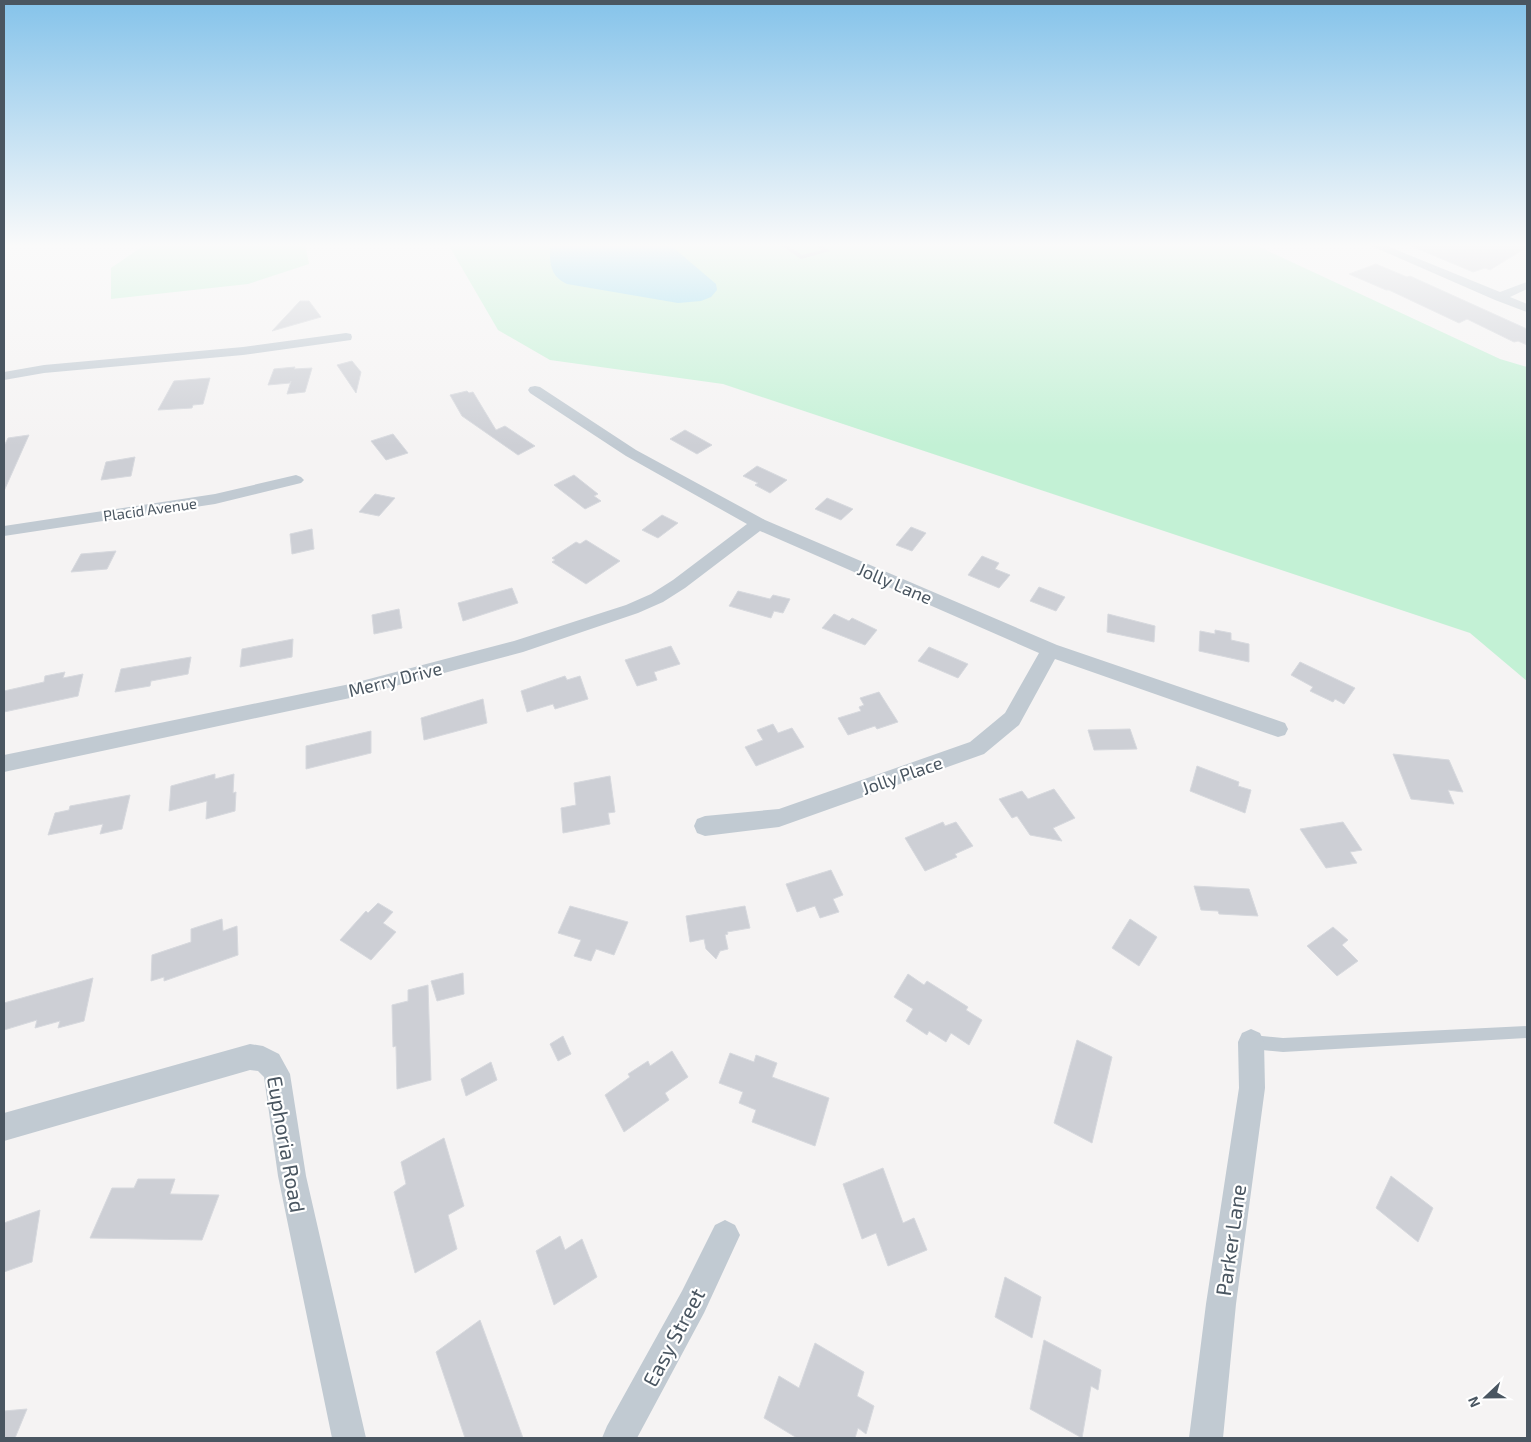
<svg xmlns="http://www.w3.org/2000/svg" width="1531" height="1442" viewBox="0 0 1531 1442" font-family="'Exo 2',sans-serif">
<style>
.green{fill:#c3f1d5}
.water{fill:#90daee}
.building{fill:#cdcfd5;stroke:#d7d9de}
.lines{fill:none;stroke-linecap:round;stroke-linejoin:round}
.service{fill:#c1cad2;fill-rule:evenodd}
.minor{fill:#c1cad2;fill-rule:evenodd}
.labels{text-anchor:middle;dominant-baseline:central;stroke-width:4.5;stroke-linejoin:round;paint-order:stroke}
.far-street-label{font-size:15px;fill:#4a5661;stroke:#fff}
.street-label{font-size:18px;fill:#4a5661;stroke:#fff}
.near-street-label{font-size:21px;fill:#4a5661;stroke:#fff}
</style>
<rect width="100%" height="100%" fill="#f5f3f3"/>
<!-- green -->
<path class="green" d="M146,244H305L309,264L248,284L111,299V268Z
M448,244H1253L1500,359L1527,367V681L1470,633L723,384L550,360L498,330Z"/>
<!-- water -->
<path class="water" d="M551,244H669L716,284L717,290L711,297L701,301L678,303L567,284C549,276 549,261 551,244Z"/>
<!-- building -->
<path class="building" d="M1406,244H1527V247L1490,270L1485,268L1473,272Z
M1376,264L1407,277L1410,276L1527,329V345L1518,341L1514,342L1467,319L1459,323L1389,290H1386L1349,274Z
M300,301H309L321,317L272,331Z
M352,361L361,372L356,393L337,365Z
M295,367L294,369L312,368L305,392L287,394L291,381L290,383L268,385L274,369Z
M210,378L203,404L193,405L192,408L158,410L174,381Z
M467,391L469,393L473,392L496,430L505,426L535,446L518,455L462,416L450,395Z
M685,430L712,445L697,454L670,439Z
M393,434L408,453L386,460L371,441Z
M29,435L4,491V446L8,438Z
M135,457L131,476L101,480L106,462Z
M757,466L787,480L770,493L755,485L758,483L743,476Z
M574,475L598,494L594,496L601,501L585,509L554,485Z
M375,494L395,498L379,516L359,512Z
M827,498L853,509L841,520L815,509Z
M662,515L678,523L658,538L642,530Z
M911,527L926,533L912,551L896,545Z
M312,529L314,549L292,554L290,534Z
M586,540L620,561L586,584L552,562L555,560L552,558L576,542L580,544Z
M116,551L107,569L71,572L81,554Z
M982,556L999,563L995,569L1010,575L999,588L968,575Z
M1039,587L1065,597L1056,611L1030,601Z
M512,588L518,603L463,621L458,603Z
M738,591L770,599L773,595L790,599L783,613L774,611L771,618L729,606Z
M399,609L402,628L374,634L372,615Z
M834,614L849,621L852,618L877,630L865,645L822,628Z
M1108,614L1155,626L1154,642L1107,632Z
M1215,630L1231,633V640L1249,644V662L1199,651L1200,631L1215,634Z
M293,639L292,657L240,667L242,649Z
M671,646L680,664L654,672L657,680L637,686L625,660Z
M929,647L968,664L958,678L918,661Z
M191,657L188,674L151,681L150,686L115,692L121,669Z
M1300,662L1355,688L1344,704L1335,699L1333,702L1310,691L1313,687L1291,675Z
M65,672L63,678L83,674L78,696L4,712V691L44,682L45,676Z
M565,676L567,680L580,676L588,699L555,709L553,704L527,712L521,691Z
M879,692L898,722L877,729L875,726L848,735L838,718L861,711L859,707L864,705L860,698Z
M483,699L487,723L424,740L421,718Z
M773,724L778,733L792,728L804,747L756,766L745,747L763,740L757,730Z
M1130,729L1137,749L1094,750L1088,730Z
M371,731V753L306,769V746Z
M1393,754L1449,760L1463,792L1448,790L1454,804L1411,799Z
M1197,766L1239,782L1238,786L1251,790L1245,813L1190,791Z
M215,774V779L234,774L233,793L236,792L235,811L206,819L207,801L169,811L171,786Z
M610,776L615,812L608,813L610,824L563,833L561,808L576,805L574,783Z
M1054,789L1075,818L1053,828L1062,841L1030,835L1017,816L1012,818L999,799L1022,791L1028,799Z
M130,795L122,829L100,834L103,824L48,835L55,813L69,810L70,806Z
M943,822L945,826L956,822L973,846L955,854L957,857L925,871L905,838Z
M1343,822L1362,850L1350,852L1357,863L1326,868L1300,829Z
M831,870L843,895L833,899L839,912L820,918L815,906L797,912L786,884Z
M1194,886L1249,889L1258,916L1219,914L1218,911L1201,910Z
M378,903L393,912L383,923L396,932L371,960L340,940L366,911L368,913Z
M570,906L628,922L614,955L596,949L591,961L574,956L581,940L558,933Z
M745,906L750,928L727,932L728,934L725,935L728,949L720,951L716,959L706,949L704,939L690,942L686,916Z
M222,919L223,931L237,926L238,955L164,981V977L151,981L152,955L191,942V929Z
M1130,919L1157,937L1139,966L1112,948Z
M1333,927L1348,940L1342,945L1358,961L1337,976L1307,946Z
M463,973L464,994L437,1001L431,981Z
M908,974L924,985L927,981L968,1007L966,1010L982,1020L969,1045L951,1033L946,1042L929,1031L927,1035L906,1021L913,1009L894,997Z
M93,978L84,1021L58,1028L60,1021L35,1028L37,1020L4,1030V1003Z
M428,985L431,1080L397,1089L396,1046L393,1047L392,1005L408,1001V990Z
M563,1036L571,1054L558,1061L550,1044Z
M1077,1040L1112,1057L1092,1143L1054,1123Z
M672,1051L688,1077L665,1093L669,1100L624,1132L605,1095L630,1077L628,1074L648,1061L650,1066Z
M730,1053L754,1062L756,1055L777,1063L772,1077L829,1098L815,1146L752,1122L756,1110L739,1103L743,1092L719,1083Z
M491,1062L497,1080L466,1096L461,1079Z
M444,1138L464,1206L448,1215L457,1249L415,1273L394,1192L406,1184L401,1162Z
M883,1168L903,1223L914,1218L927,1250L888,1266L876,1233L862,1239L843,1184Z
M1391,1176L1433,1208L1418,1242L1376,1208Z
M138,1179H175L170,1194L219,1195L202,1240L90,1238L112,1188H134Z
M40,1210L32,1262L4,1272V1223Z
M560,1236L565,1250L582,1239L597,1277L554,1305L536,1251Z
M1005,1277L1041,1297L1032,1338L995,1317Z
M480,1320L523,1438H465L436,1352Z
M1044,1340L1101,1370L1098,1390L1091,1386L1082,1438L1030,1409Z
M815,1343L864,1372L857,1396L874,1406L866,1434L858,1428L855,1438H797L764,1418L779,1376L799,1388Z
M27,1409L15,1438H4V1411Z"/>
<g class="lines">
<!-- service -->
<path class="service" d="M779,244H785L802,255L822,250L814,244H820L830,251L801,259Z
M1527,1026V1038L1283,1052L1252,1049L1247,1047L1245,1042L1247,1037L1252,1035L1283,1038Z"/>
<!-- minor -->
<path class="minor" d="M1367,244H1382L1500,292L1527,282V289L1510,297L1527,304V312L1495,300Z
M346,333L351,334L352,337L351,340L243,355L44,373L4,380V372L44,365L243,347Z
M535,386L540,387L636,450L765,520L1057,645L1285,723L1288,729L1285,735L1278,737L1055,659L1019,725L984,754L779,827L705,836L697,833L694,826L697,819L705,816L779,809L970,742L1005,713L1039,653L760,531L685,588L663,602L638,613L523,652L350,698L4,772V755L350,684L514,641L626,605L651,594L673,580L747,524L626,456L530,393L528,390L530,387Z
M296,475L301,477L304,480L301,483L215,504L4,536V526L215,494Z
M1251,1029L1260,1033L1264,1042L1265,1088L1236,1304L1223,1438H1189L1206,1304L1239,1088L1238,1042L1242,1033Z
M250,1044L263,1046L279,1054L290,1074L306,1176L366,1438H332L278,1176L264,1077L258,1071L250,1070L4,1141V1113Z
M725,1220L735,1225L740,1235L704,1313L637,1438H602L607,1426L682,1291L715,1225Z"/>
</g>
<!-- sky -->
<linearGradient id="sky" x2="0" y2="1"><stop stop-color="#85c3ea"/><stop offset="0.55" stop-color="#fafafa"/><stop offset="1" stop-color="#fafafa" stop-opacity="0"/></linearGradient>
<rect width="1531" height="446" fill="url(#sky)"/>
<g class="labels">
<!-- far-street labels -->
<g class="far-street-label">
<text transform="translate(150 509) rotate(-8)">Placid Avenue</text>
</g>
<!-- street labels -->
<g class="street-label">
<text transform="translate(895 583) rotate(23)">Jolly Lane</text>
<text transform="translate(395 679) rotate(-14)">Merry Drive</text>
<text transform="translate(902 775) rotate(-19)">Jolly Place</text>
</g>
<!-- near-street labels -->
<g class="near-street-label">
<text transform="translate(287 1144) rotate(80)">Euphoria Road</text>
<text transform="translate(1230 1240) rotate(-82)">Parker Lane</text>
<text transform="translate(673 1337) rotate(-62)">Easy Street</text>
</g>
</g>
<!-- border -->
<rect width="1531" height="1442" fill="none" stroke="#4a5661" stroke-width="10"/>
<!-- north arrow -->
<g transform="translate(1486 1397) rotate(248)" stroke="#ffffff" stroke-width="4" paint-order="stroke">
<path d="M0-4L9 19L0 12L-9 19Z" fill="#4a5661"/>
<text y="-8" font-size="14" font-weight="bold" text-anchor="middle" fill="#4a5661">N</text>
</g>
</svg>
